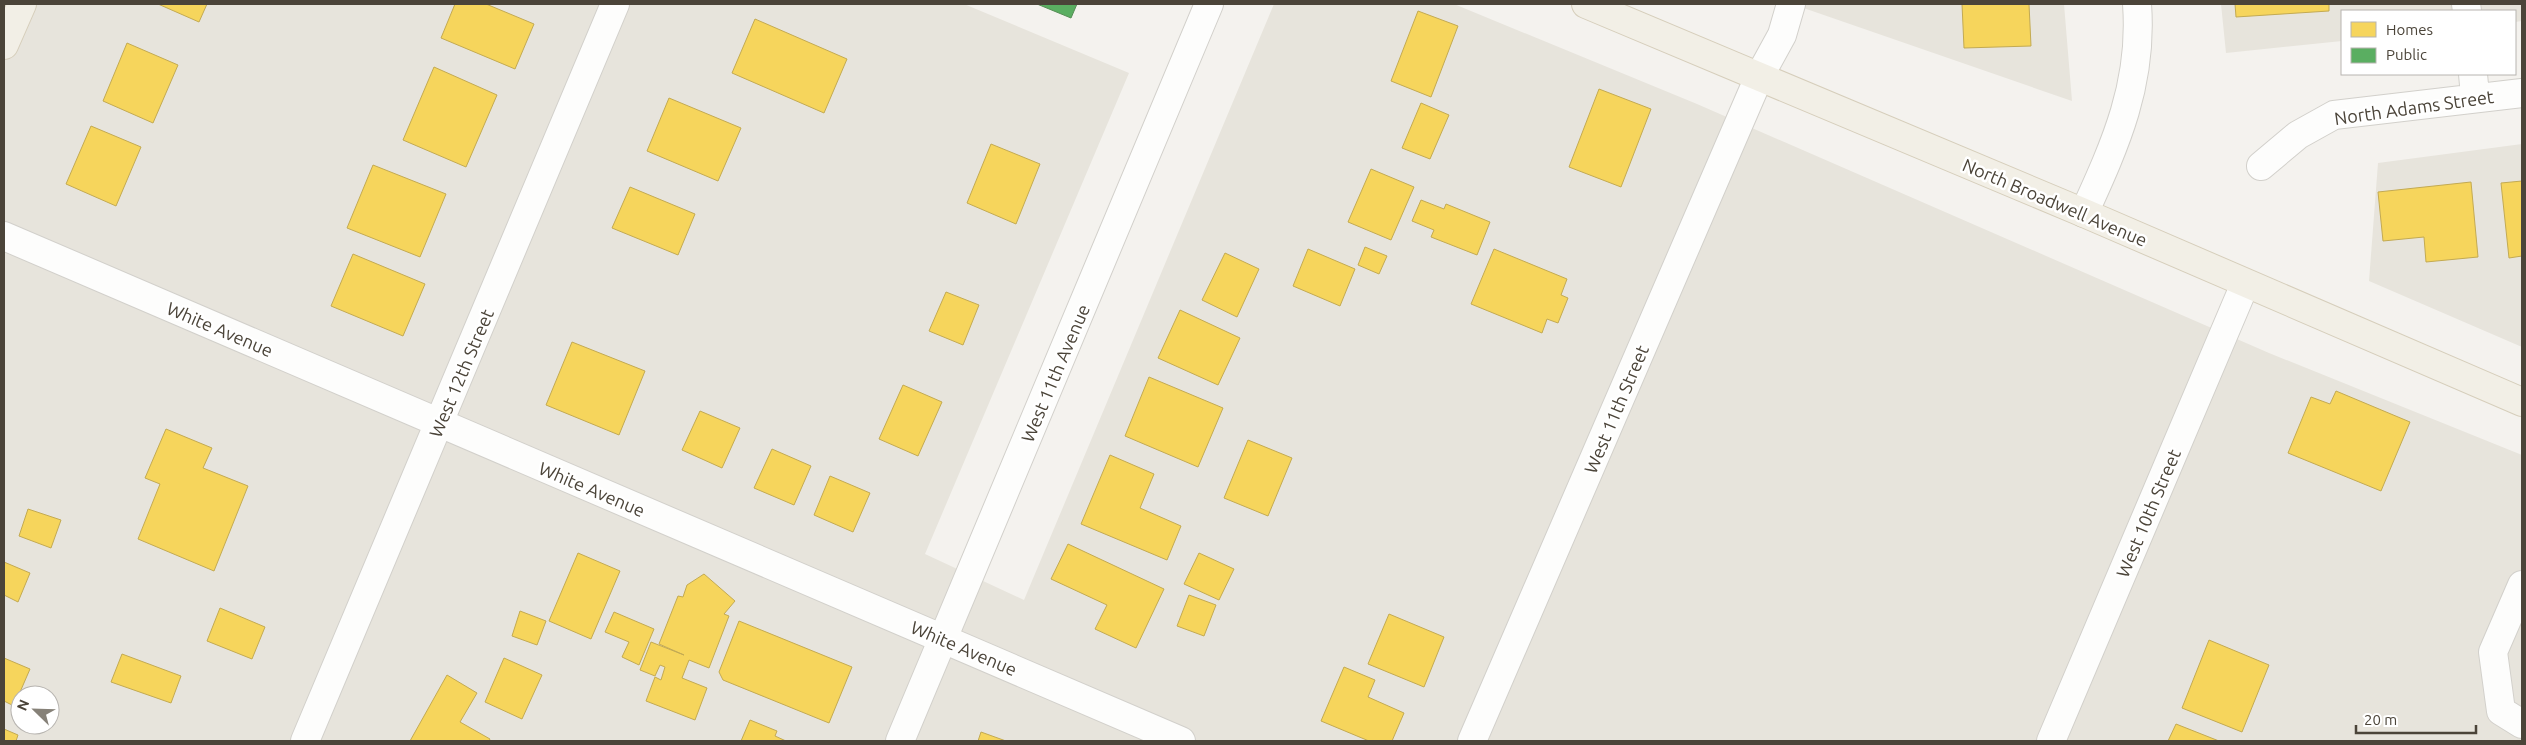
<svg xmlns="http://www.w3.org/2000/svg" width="2526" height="745" viewBox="0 0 2526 745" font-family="Ubuntu,sans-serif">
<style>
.residential{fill:#e7e4dc;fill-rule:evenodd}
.homes{fill:#f6d55c;stroke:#c3aa52}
.public{fill:#5aae61;stroke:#568e55}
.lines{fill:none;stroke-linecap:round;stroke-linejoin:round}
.minor-casing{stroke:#d2d0cb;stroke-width:30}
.major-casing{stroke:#d6cebb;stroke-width:30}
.minor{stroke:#fdfdfc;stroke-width:28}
.major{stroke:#f2efe6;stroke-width:28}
.labels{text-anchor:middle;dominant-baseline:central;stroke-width:5;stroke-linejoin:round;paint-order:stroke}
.street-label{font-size:18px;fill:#4b4439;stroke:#fff}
</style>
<rect width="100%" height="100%" fill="#f4f2ee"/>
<!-- residential -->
<path class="residential" d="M4,4H964L1129,73L925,554L1024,600L1274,4H1454L1697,104L2269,353L2522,455V741H4ZM20,695H50V725H20Z
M1792,4H2064L2072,101Z
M2221,4H2522V21L2515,22V11H2342V41L2226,53Z
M2522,144V347L2369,281L2378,163Z"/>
<!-- homes -->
<path class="homes" d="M158,4H207L199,22Z
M455,4H486L534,24L515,69L441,38Z
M1962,4H2029L2031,46L1964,48Z
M2235,4H2329V11L2236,17Z
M1418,11L1458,26L1431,97L1391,81Z
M755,19L847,59L824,113L732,73Z
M127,43L178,65L153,123L103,101Z
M434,67L497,95L466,167L403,140Z
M1599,89L1651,109L1621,187L1569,167Z
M669,98L741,128L718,181L647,151Z
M1421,103L1449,115L1430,159L1402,148Z
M91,126L141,147L116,206L66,184Z
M991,144L1040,164L1016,224L967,203Z
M373,165L446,194L420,257L347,228Z
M1371,169L1414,187L1391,240L1348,222Z
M2522,181V256L2509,258L2501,183Z
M2471,182L2478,257L2426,262L2424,237L2383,241L2378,192Z
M630,187L695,214L678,255L612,228Z
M1421,200L1444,209L1446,204L1490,222L1477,255L1431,237L1434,230L1412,221Z
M1365,247L1387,256L1379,274L1358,265Z
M1308,249L1355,269L1340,306L1293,286Z
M1494,249L1567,279L1561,295L1568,298L1558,323L1547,319L1542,333L1471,304Z
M1225,253L1259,269L1237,317L1202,300Z
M353,254L425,284L403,336L331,306Z
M946,292L979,305L963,345L929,331Z
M1180,310L1240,338L1218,385L1158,358Z
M572,342L645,371L619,435L546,405Z
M1149,377L1223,408L1198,467L1125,436Z
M903,385L942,402L918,456L879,439Z
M2336,391L2410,422L2381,491L2288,453L2311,397L2330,404Z
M700,411L740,428L722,468L682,450Z
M166,429L212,448L203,468L248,486L214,571L138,539L160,484L145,478Z
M1248,440L1292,458L1268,516L1224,498Z
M772,449L811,466L794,505L754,488Z
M1110,455L1154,474L1140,508L1181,526L1167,560L1081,524Z
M830,476L870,493L853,532L814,515Z
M28,509L61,520L51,548L19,536Z
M1068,544L1164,589L1136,648L1095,629L1107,605L1051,579Z
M578,553L620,571L591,639L549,621Z
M1199,553L1234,569L1219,600L1184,584Z
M4,562L30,573L18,602L4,595Z
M704,574L735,601L724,614L729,616L709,668L689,660L682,678L707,688L695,720L646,701L655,677L661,680L665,667L660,665L655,676L640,670L651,642L684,655L659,644L678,596L683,597L687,585Z
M1189,595L1216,605L1204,636L1177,626Z
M220,608L265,627L252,659L207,641Z
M520,611L546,621L537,645L512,636Z
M614,612L654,629L639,665L622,657L629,642L605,632Z
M1389,614L1444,637L1424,687L1368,664Z
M739,621L852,667L829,723L723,680L719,672Z
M2209,640L2269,665L2242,732L2182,708Z
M122,654L181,676L171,703L111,682Z
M4,658L30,669L14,706L4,701Z
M504,658L542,675L522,719L485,702Z
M1344,667L1375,680L1368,697L1404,713L1392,741H1369L1321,721Z
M447,675L477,693L460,722L490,739L489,741H410Z
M750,720L777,731L775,736L786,741H741Z
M2176,724L2219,741H2168Z
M4,729L18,735L16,741H4Z
M981,732L1006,741H978Z"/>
<!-- public -->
<path class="public" d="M1037,4H1077L1071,18Z"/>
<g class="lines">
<!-- minor casing -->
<g class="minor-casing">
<path id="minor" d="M2466,4L2467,11
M2473,74L2475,96
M2261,166L2298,135L2334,115L2522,93
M2084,213C2116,143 2143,83 2137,4
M4,236L1181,741
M2522,585L2493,652L2501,711L2522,724
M305,741L615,4
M900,741L1209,4
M1472,741L1759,77L1782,35L1791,4
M2051,741L2245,284"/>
</g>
<!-- major casing -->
<g class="major-casing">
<path id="major" d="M1586,4L2084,213L2522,402
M4,45L22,4"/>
</g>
<!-- minor -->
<use href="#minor" class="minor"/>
<!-- major -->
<use href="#major" class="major"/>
</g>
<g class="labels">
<!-- street labels -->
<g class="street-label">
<text transform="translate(2414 107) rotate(-8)">North Adams Street</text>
<text transform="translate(2055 202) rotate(23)">North Broadwell Avenue</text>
<text transform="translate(220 329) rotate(23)">White Avenue</text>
<text transform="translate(461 373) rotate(-67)">West 12th Street</text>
<text transform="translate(1055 373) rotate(-67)">West 11th Avenue</text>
<text transform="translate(1616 409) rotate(-67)">West 11th Street</text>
<text transform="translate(592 489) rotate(23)">White Avenue</text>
<text transform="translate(2148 513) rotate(-67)">West 10th Street</text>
<text transform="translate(964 648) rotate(23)">White Avenue</text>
</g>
</g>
<!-- border -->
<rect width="2526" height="745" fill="none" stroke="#4b4439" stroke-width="10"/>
<!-- legend -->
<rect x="2341" y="10" width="175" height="65" fill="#ffffff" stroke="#b7b4b0"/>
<rect x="2351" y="22" width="25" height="15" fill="#f6d55c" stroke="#b7b4b0"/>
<text x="2386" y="35" font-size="15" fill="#4b4439">Homes</text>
<rect x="2351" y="48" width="25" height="15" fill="#5aae61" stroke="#b7b4b0"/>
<text x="2386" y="60" font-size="15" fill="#4b4439">Public</text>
<!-- north arrow -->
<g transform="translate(35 710) rotate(293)"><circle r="24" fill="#ffffff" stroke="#b7b4b0"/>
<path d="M0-4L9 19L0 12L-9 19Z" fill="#868178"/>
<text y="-8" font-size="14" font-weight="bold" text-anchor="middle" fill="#4b4439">N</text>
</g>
<!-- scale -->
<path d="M2356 725v8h120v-8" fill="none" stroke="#4b4439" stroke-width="2.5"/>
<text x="2364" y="725" font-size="15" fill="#4b4439" stroke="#ffffff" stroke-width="4" paint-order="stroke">20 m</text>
</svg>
